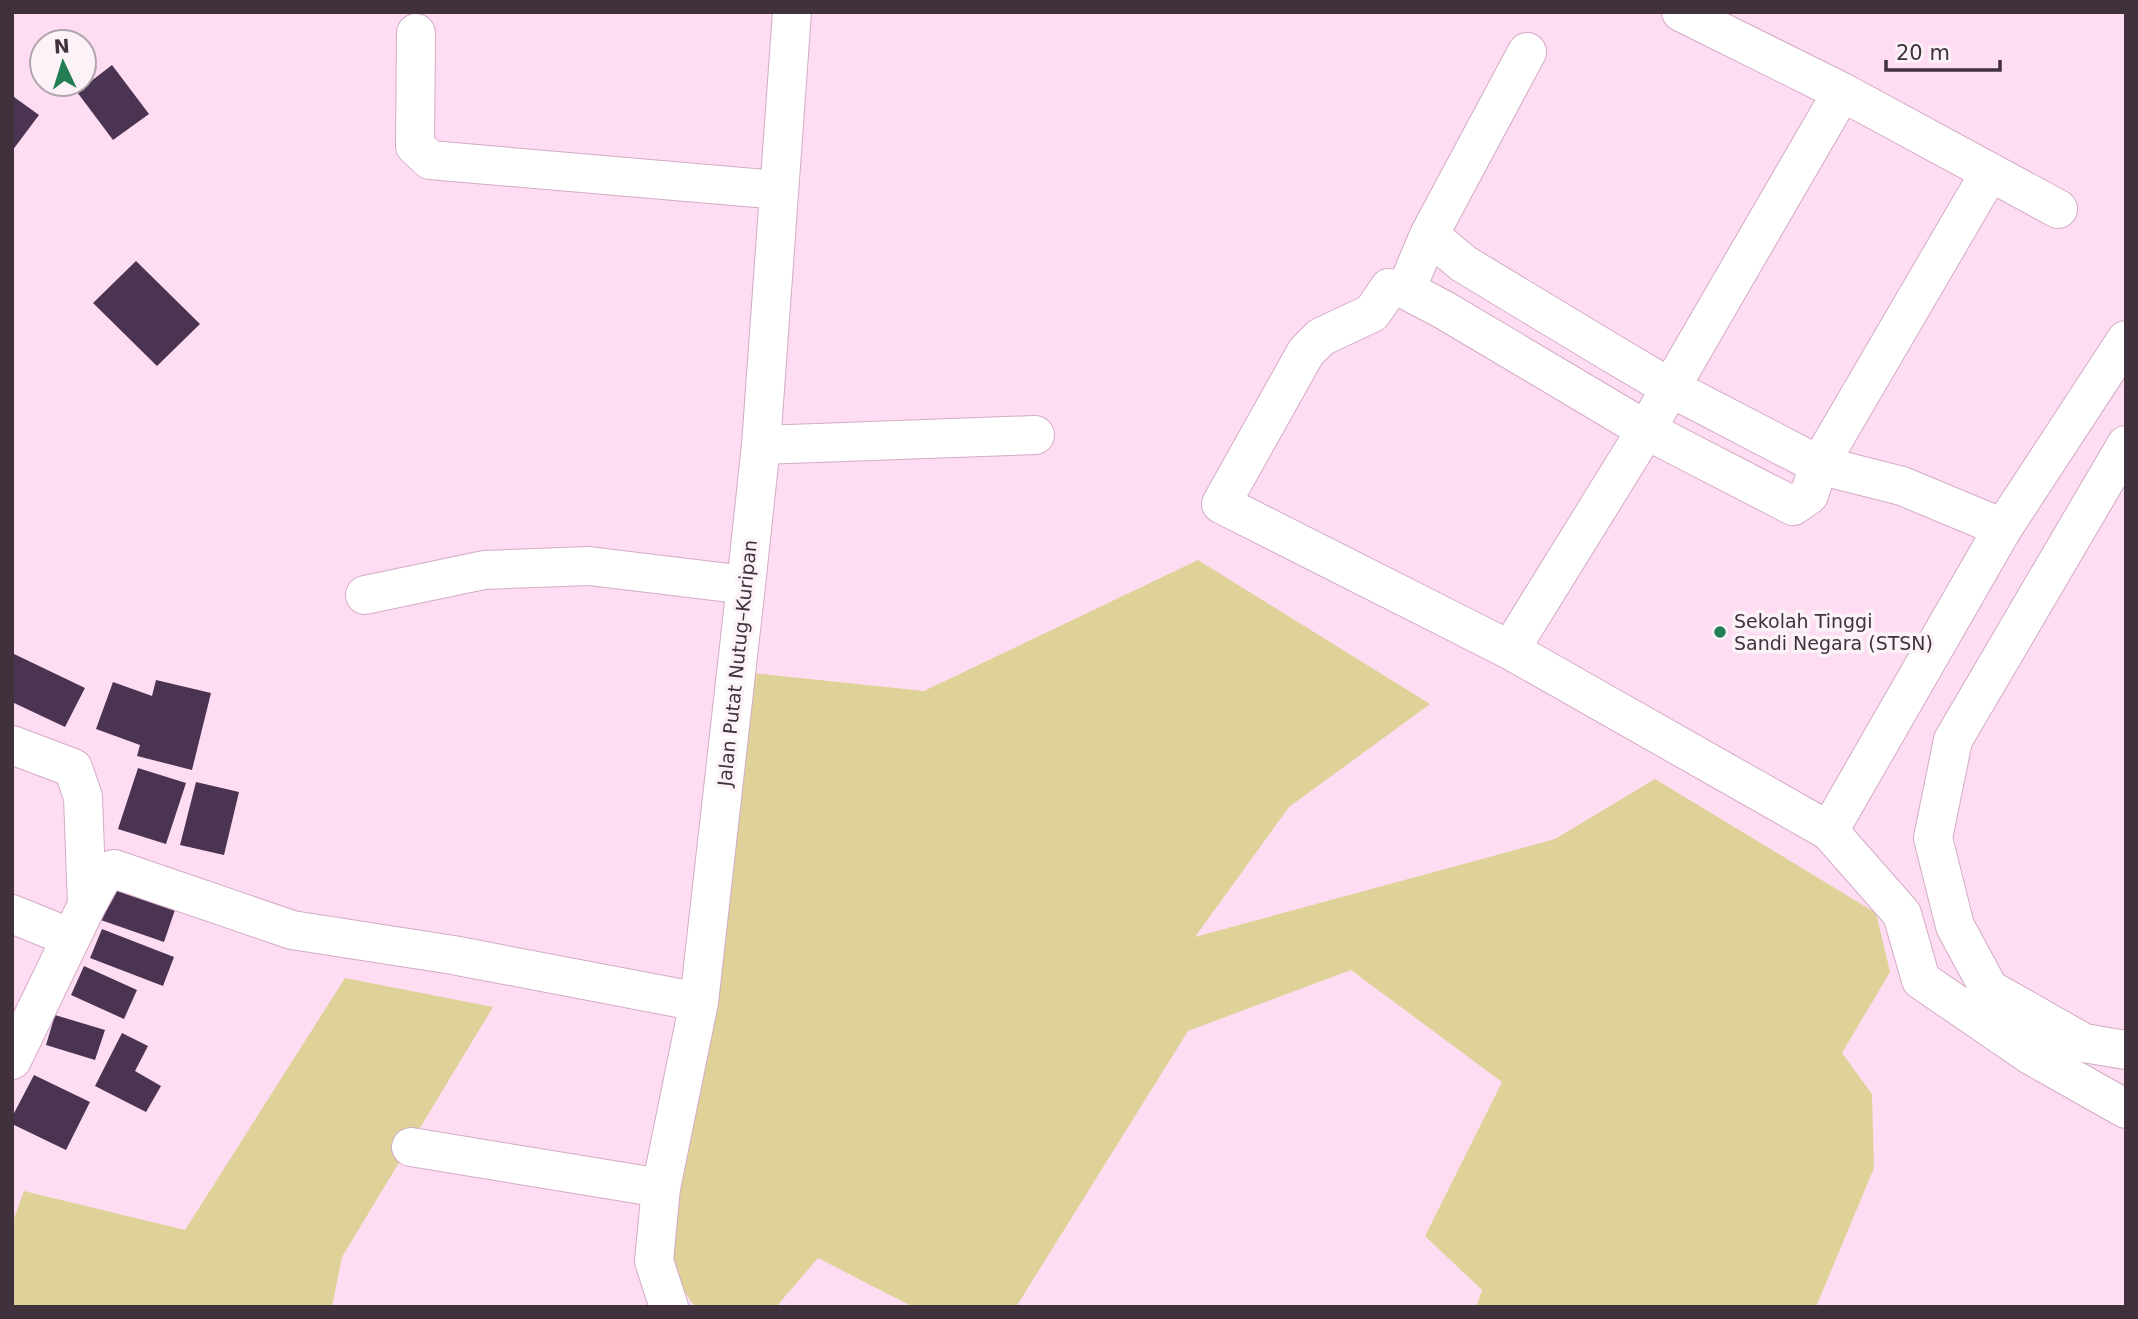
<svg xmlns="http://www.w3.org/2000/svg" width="2138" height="1319" viewBox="0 0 2138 1319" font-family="'DejaVu Sans',sans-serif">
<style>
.green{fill:#ded299}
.building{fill:#4b3452}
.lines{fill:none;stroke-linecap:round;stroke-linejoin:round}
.minor-casing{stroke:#d3abc6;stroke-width:40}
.minor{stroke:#fff;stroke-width:38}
.poi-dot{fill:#247e53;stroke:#fbf3f8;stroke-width:2.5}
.labels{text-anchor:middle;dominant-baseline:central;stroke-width:7;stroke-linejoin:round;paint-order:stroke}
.poi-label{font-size:19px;fill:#41313c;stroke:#fbf3f8;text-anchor:start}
.street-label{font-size:19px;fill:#41313c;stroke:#fbf3f8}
</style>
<rect width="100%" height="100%" fill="#feddf3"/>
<!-- green -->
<path class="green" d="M1198,560L1430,704L1289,807L1195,937L1555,839L1655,779L1876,913L1890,972L1842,1053L1872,1094L1874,1168L1816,1307H1476L1482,1290L1425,1236L1502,1082L1351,970L1188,1031L1016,1307H913L818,1258L776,1307H695L669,1268L742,672L924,691Z
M345,978L493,1007L342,1257L332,1307H12V1224L24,1191L185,1230Z"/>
<!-- building -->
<path class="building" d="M112,65L149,114L113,140L77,92Z
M14,97L39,115L12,151V99Z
M136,261L200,324L157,366L93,303Z
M12,653L85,688L65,727L12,702Z
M156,680L211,693L192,770L137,756L140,745L96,729L113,682L152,696Z
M138,768L186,783L166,844L118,829Z
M196,782L239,792L224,855L180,845Z
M109,878L178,901L164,942L95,918Z
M102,929L174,957L163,986L90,958Z
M84,966L137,990L124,1019L71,995Z
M55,1015L105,1030L95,1060L46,1045Z
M122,1033L148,1046L135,1071L161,1086L146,1112L95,1086Z
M34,1075L90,1102L66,1150L12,1124V1117Z"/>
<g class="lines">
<!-- minor casing -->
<g class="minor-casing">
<path id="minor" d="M416,33L415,146L430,160L778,190
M1842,92L2058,209
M1990,172L1819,465L1809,495L1793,506L1646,430L1444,310L1406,290L1389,288L1372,313L1321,337L1306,352L1221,504L1510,650L1829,831L1902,914L1921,980L2032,1056L2126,1109
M1429,235L1464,264L1613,354L1669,387L1819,465L1902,486L2003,528
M1406,290L1429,235L1527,52
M761,445L1035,435
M2126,445L1953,740L1933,838L1955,926L1989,989L2084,1043L2126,1050
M365,595L484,570L589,566L746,585
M1510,650L1646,430L1842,92L1681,12
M12,745L73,768L83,797L87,905
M1829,831L2003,528L2126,340
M12,914L71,938
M12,1060L87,905L105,872L114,869L292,930L453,955L699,1002
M411,1147L661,1188
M669,1307L654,1261L661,1188L699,1002L746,585L761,445L792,12"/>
</g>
<!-- minor -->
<use href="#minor" class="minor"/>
</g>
<!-- markers -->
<circle class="poi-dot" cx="1720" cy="632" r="7"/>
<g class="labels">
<!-- poi labels -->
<g class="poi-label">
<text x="1734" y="621">Sekolah Tinggi<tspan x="1734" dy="22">Sandi Negara (STSN)</tspan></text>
</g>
<!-- street labels -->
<g class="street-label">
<text transform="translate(737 663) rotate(-84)">Jalan Putat Nutug–Kuripan</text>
</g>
</g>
<!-- border -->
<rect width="2138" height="1319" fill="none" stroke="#41313c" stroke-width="28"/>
<!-- north arrow -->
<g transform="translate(63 63) rotate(356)"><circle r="33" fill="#fbf3f8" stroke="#b1a5ad" stroke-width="2"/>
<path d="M0-5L12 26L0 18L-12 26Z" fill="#247e53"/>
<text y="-10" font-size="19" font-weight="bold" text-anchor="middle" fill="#41313c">N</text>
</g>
<!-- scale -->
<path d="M1886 60v10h114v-10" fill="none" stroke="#41313c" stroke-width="3.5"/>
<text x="1896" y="60" font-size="21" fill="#41313c" stroke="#fbf3f8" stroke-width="5" paint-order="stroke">20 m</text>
</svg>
